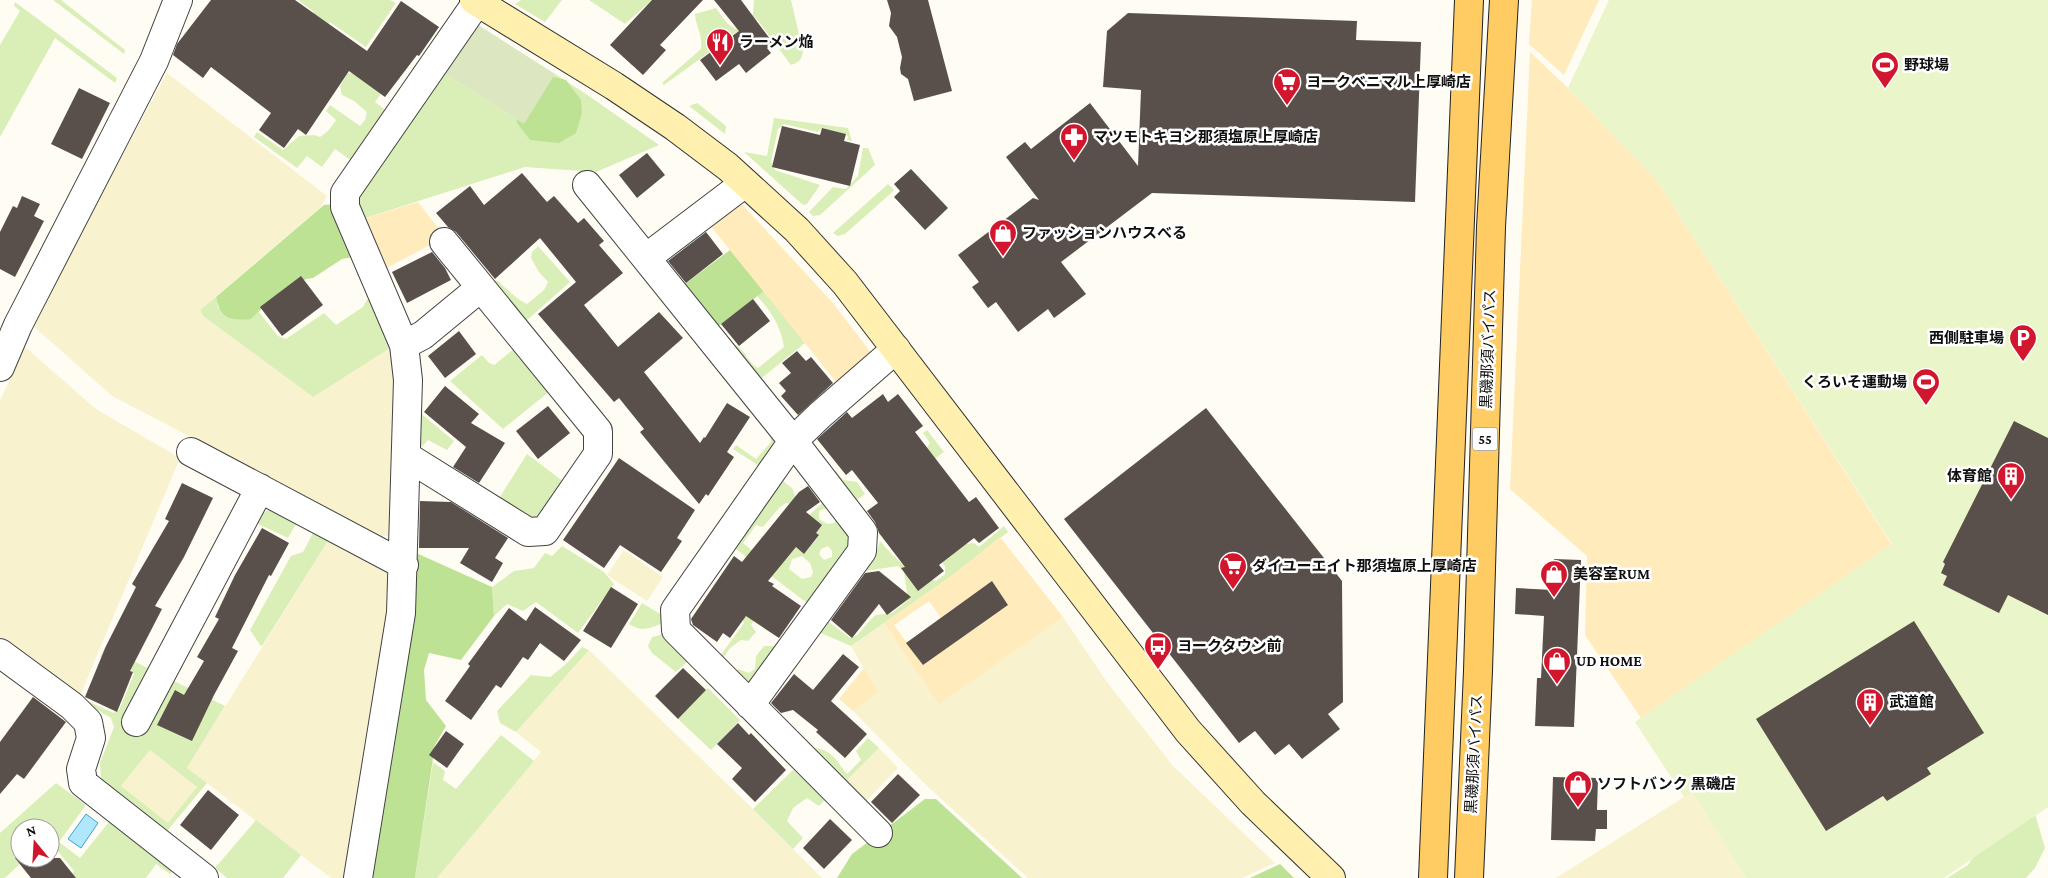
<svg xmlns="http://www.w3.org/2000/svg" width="2048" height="878" viewBox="0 0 2048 878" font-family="'Crimson Pro','Noto Sans JP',serif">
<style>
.farmland{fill:#f9f2cf}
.green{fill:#d9efb7;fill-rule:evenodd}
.forest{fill:#bee294}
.sand{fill:#ffebbc;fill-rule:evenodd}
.cemetery{fill:#dce6c0}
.pitch{fill:#eaf5ca}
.water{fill:#b1e7fd;stroke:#2fa6dd}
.building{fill:#5a504b}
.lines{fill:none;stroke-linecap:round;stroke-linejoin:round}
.street-casing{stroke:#434343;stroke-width:30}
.secondary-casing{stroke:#323232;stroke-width:30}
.primary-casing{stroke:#212121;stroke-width:30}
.street{stroke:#fff;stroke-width:28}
.secondary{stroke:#fff0af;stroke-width:28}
.primary{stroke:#ffcc64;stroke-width:28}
.labels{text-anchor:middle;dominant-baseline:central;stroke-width:5;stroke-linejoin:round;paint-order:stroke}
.shield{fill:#fff;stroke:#585858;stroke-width:1}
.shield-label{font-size:14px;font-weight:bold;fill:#101010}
.poi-label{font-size:15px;font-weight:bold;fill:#101010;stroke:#fff;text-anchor:start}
.street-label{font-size:15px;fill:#101010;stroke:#fff}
</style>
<rect width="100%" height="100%" fill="#fffcf4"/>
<!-- farmland -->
<path class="farmland" d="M167,73L327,196L320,208L200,310L203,316L313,397L392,345L399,372L390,536H381L112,396L31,324Z
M25,347L96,409L180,458L79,698L0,637V401Z
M328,541L394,576L384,654L344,878H331L187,768Z
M624,550L663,577L647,601L607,575Z
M1063,617L1107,682L1173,766L1275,863L1242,878H1028L926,785L853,711L877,692L851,646L884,623L939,703Z
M589,650L753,809L822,878H437L541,752L516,732Z
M879,748L898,768L867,800L847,780Z
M150,750L197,787L168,824L121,786Z
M1692,792L1746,878H1556Z"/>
<!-- green -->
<path class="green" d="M53,0H61L125,50L124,54Z
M298,0H390L396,3L366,47L330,22L305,58L296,37L314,12Z
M521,0H562L545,22L515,4Z
M589,0H652L625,24Z
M754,0H791L803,51C802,60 799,62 791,65L756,18L664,85L662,83L701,49C703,36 696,27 695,14L716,8L727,23L735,29L753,14Z
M15,2L117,78L115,83L55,38L0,137V45L20,11L14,6Z
M439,70L524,124L555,74L586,94L659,145L596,172L525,167L359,220L353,194Z
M348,73L358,74L381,94L375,102L388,112L356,164L335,149L322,167L307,156L297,168L254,137L257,132L283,150L299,136L314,135L320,137L328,131L336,120L326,111L330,105L360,126L365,120L367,112L354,101L342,95L340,86Z
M697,103L726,126L725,134L689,106Z
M774,118L848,128L852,141L847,140L848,137L846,134L822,128L818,132L784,124L778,129L771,162L775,170L820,185L807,204L803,205L744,152L767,156Z
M863,148H868L875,165L820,215L813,216L809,212L833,187L846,189L858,176Z
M888,184L894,190L890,194L845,234L838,236L833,233Z
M538,246L570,282L526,321L491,283L496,280C507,288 515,299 527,304L544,290L548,282L539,272L531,258L532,252Z
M764,291L805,343L758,381L732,350L736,345C746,351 748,363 758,368L784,347C781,326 771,312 757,296Z
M373,294L393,346L313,397L203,316L200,310L216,297L218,308L251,319L258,311L278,336L286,339L324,313L336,325L363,307L366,301Z
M514,349L550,391L503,429L450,381L482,355L489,363L494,365Z
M418,411L454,441L447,450L428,440L419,450Z
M769,428L778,443L761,467L733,449L736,445L756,459L771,442Z
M927,430L944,452L905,481L930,443L923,433Z
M527,454L564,482L546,514L530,519L498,500Z
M829,470L836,471L843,480L857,482L865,494L851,504Z
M779,478L792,488L797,500L793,505L786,503L779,508L763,527L756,525L743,543L767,563L778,550L788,557L796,547L804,554L819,536L816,533L809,515L828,498L855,537L755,685L748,683L736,675L738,669L749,673L755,669L756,656L764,646H777L807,603L732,546ZM827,508L833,512L837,518L834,523L827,524L819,519V511ZM828,546L832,551V557L824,560L819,554L821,549ZM802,556L810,563L813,572L811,577L802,579L789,569L792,559Z
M271,509L296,524L288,538L256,523L261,513Z
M1004,526L1008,532L950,577L851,646L816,631L825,619L850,638L857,635L875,615L892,613L908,600L904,572L898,566L865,571L862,570L877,551L880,541C899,563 909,571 936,581L945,574V567L939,557L959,545L974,543L979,547Z
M313,533L328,541L262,646L260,645L250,630L291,556L303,552Z
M562,546L604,572L614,584L578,633L536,602L523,611L507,604L494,616L492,587L514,571L534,568L545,553L552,556Z
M642,603L662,615L661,624C648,629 641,632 629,624Z
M764,605L751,625L756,632L748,641L741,640L730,648L722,660L720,656L744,623L742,616Z
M664,634L688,661L676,672L652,653L648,646L652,637Z
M105,647L225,706L187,768L207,783L167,831L108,786L101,779L100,763L114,727L111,718L82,701L83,699L114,713L119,710L134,674L131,670L100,657ZM150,750L197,787L168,823L121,786Z
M582,647L589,650L516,732L500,723L497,711L531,675L550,677L565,665Z
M708,688L740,720L711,750L678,719Z
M501,735L534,761L437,878H415L433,762L445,771L443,780L456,789Z
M868,738L879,748L847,780L867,800L864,803L806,746C834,751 830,753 847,774L861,760L856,751Z
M793,770L826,799L819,806L807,798L793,808L787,821L803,838L793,849L753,809Z
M56,783L86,805L59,842L80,858L109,822L173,870L170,874L156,864L146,878H68L74,871L56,849L59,842L50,837V828H20V858H26L5,878H0V833Z
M2035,814L2045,848L2035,868L2026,878H1947L1968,865L1987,835Z
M256,820L301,855L283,878H227L215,868Z"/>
<!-- forest -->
<path class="forest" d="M535,72L566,80L581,100L582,113L576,133L559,143L530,140L517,123L512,94Z
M334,204L354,257L342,259L313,278L306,279L259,311L251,319C231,321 220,319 216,297L324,205Z
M730,250L764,291L716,328L681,287Z
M414,552L492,587L494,616L461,660L429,653L424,670L426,700L446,726L435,745L415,878H349Z
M925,799H936L1022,878H837L852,854Z
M1280,864L1294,878H1250Z"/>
<!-- sand -->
<path class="sand" d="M1532,0H1599L1564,75L1529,44Z
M1530,52L1568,88L1658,182L1892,545L1641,718L1585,635L1587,556L1510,489Z
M739,201L833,303L872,354L837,383L709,224Z
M418,202L445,237L383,270L359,220Z
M1000,537L1063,617L939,704L884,623L950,577ZM992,582L1008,605L964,636L947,613ZM929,601L957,641L923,665L894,625Z
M864,668L878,692L853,711L839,699Z"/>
<!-- cemetery -->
<path class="cemetery" d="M472,21L555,74L524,124L439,70Z"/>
<!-- pitch -->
<path class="pitch" d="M1609,0H2048V807L1944,878H1746L1692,792L1684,797L1635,722L1892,544L1658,182L1568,88Z"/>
<!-- water -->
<path class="water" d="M86,814L98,823L81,848L68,839Z"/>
<!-- building -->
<path class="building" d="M211,0H295L367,51L401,1L439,27L419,56L417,55L385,97L349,71L306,135L298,129L284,148L259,130L271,113L211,67L203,78L173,55L177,44Z
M652,0H703L660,45L666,50L643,75L610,45Z
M714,0H741L773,43L767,48L771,53L746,73L739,64L716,81L700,60L739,31Z
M887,0H928L952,91L914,101L908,79L901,74L900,68L902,57L897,37L889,26L891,13Z
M1128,13L1357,21L1356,40L1421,42L1415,202L1152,193L1061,262L1086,294L1054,318L1048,309L1018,332L996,302L988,308L972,287L979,282L958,255L1033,198L1039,200L1006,157L1025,142L1031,149L1090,103L1138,166L1141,90L1103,87L1107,31Z
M79,88L110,103L82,159L51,144Z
M782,126L820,135L822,128L846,134L844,141L860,145L850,186L772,167Z
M647,153L665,175L637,198L619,175Z
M911,169L948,208L925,230L894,197L900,191L894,184Z
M522,173L547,202L554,196L578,223L584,218L604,241L599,245L623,273L584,305L618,347L659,312L683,338L644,372L700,443L704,437L705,438L727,403L750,417L727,452L734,457L708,496L706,494L699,504L640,432L644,429L619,398L614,402L538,314L576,282L540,238L495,279L456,232L448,227L436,213L470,186L484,205Z
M22,196L40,204L34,216L44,221L15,277L0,269V232L13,206L17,208Z
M706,232L723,254L686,283L668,261Z
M432,252L445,268L451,280L407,303L392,272Z
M301,276L323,305L282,336L260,307Z
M753,299L770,321L739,346L721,324Z
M459,331L476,354L445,378L428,356Z
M797,351L806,361L811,357L833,383L798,415L781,396L786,391L779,383L791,373L782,363Z
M445,386L479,414L471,423L505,443L479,483L453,467L466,447L424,412Z
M883,394L888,402L898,394L923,426L915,432L969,502L976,497L999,528L979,543L974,538L939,565L944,571L918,591L901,568L905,567L879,533L875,522L867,511L878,503L852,470L846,475L817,439L847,412L852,418Z
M548,406L570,433L538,459L516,431Z
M1206,408L1342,581L1343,702L1328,714L1340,729L1302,759L1289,744L1275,755L1255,731L1239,743L1064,519Z
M2014,421L2048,438V615L2008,595L1999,613L1943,585L1947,576L1941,573L1945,564L1943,562Z
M619,458L695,510L677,538L682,541L661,572L620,545L604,568L563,540Z
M182,483L213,498L184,557L155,606L162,609L130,671L133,672L117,712L85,697L106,646L136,587L132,584L169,521L165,519Z
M808,486L820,502L806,512L822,525L816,533L819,535L804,554L796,547L768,581L774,584L772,586L801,606L779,638L746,616L730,638L723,633L717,642L693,625L691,619L734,556L742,562L799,492Z
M420,501L451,502L508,538L495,558L503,563L492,582L460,563L469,548H419Z
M262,528L289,543L271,576L269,575L232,648L238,651L214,695L192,741L157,725L175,690L184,695L204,661L197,657L219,619L215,617L235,575Z
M1554,559L1581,560L1574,727L1535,726L1537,678H1541L1544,616L1515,614L1516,588L1553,590Z
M879,571L911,597L887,615L879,604L852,638L831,620L865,573Z
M992,581L1008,605L923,665L906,643Z
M611,587L638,604L611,648L583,631Z
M535,607L581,640L564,661L540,643L528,660L523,657L501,688L496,685L471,720L445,701L470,666L468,664L509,608L526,621Z
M1914,621L1984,733L1927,768L1931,774L1887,801L1883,796L1826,831L1756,719Z
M843,654L859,667L831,701L867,734L845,758L816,732L818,730L793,710L781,713L771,703L794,674L813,690Z
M683,668L706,690L678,719L655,696Z
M33,697L66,722L24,779L17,774L0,794V742Z
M738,723L749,735L751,733L786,770L755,802L732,779L742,768L717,744Z
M446,731L464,744L447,768L429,755Z
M898,774L920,795L892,823L871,802Z
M1553,777L1598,778L1597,810H1607V829H1596L1595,841L1551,840Z
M208,790L239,815L211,850L180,825Z
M830,819L852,840L824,869L803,848Z
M15,858H60L76,878H31Z"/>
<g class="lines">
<!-- street casing -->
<g class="street-casing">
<path id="street" d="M587,185L793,441L863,532L862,551L750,705
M646,258L745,183
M404,345L423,335L480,288
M0,367L18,325L154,61L178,0
M191,452L404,565
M406,456L528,532L545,531L598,454V431L444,242
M0,653L72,706L88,722L91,738L81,769L83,783L204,878
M136,722L260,488
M878,833L676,630L675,610L793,441L820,415L896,349
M358,878L401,613L408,380L404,345L345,207V193L477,2"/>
</g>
<!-- secondary casing -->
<g class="secondary-casing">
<path id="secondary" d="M474,0L614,86L675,127L728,167L797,230L845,283L1188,731L1253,803L1331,878"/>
</g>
<!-- primary casing -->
<g class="primary-casing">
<path id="primary" d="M1433,878L1469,0
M1469,878L1478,671L1491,227L1504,0"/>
</g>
<!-- street -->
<use href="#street" class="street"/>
<!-- secondary -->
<use href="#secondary" class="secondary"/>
<!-- primary -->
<use href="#primary" class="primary"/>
</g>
<!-- icons -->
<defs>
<g id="restaurant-pin" transform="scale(1.4375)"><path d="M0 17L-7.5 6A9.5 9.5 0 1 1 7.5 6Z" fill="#d2162e" stroke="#fff"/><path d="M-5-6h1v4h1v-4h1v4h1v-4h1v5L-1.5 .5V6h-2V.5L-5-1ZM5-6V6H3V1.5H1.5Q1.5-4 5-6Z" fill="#fff"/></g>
<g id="stadium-pin" transform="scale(1.4375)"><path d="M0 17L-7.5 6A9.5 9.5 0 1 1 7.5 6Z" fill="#d2162e" stroke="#fff"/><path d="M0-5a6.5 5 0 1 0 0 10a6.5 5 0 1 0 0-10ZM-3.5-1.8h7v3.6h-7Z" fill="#fff"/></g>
<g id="supermarket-pin" transform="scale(1.4375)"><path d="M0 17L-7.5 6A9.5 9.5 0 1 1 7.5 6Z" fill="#d2162e" stroke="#fff"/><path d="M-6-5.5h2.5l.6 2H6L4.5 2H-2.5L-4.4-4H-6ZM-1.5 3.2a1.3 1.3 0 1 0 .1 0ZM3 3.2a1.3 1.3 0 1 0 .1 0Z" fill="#fff"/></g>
<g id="pharmacy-pin" transform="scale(1.4375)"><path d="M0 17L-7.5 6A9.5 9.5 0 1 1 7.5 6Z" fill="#d2162e" stroke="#fff"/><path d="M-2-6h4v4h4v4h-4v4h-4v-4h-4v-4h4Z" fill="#fff"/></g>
<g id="shop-pin" transform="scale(1.4375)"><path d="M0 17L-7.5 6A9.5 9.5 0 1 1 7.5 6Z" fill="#d2162e" stroke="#fff"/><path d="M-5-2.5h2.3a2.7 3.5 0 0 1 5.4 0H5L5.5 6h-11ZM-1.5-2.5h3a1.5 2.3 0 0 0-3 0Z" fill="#fff"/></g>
<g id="parking-pin" transform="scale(1.4375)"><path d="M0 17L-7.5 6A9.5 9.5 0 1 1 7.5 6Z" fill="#d2162e" stroke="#fff"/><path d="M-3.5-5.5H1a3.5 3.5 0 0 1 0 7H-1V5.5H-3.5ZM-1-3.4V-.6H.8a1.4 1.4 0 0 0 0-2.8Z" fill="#fff"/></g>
<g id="building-pin" transform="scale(1.4375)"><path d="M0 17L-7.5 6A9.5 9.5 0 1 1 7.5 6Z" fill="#d2162e" stroke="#fff"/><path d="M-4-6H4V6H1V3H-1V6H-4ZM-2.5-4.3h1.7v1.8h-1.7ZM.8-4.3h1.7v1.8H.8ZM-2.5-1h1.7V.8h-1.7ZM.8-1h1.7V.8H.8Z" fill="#fff"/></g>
<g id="bus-pin" transform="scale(1.4375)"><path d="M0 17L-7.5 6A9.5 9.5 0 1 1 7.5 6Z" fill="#d2162e" stroke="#fff"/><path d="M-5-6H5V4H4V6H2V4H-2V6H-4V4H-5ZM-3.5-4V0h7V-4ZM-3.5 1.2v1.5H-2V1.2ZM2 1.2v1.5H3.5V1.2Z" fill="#fff"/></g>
</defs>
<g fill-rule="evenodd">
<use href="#restaurant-pin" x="720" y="42"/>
<use href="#stadium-pin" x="1885" y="65"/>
<use href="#supermarket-pin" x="1287" y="82"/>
<use href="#pharmacy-pin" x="1074" y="137"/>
<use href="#shop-pin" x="1003" y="233"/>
<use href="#parking-pin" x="2023" y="338"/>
<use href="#stadium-pin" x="1926" y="382"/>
<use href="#building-pin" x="2011" y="476"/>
<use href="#supermarket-pin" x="1233" y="566"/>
<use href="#shop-pin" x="1554" y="574"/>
<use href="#bus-pin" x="1158" y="646"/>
<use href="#shop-pin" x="1557" y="661"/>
<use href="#building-pin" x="1870" y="702"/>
<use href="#shop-pin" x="1578" y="784"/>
</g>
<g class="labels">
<!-- shield labels -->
<rect class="shield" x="1472.5" y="427.5" width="25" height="23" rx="4"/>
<g class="shield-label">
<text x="1485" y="439">55</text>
</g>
<!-- poi labels -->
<g class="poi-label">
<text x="739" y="42">ラーメン焔</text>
<text x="1904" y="65">野球場</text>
<text x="1306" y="82">ヨークベニマル上厚崎店</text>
<text x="1093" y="137">マツモトキヨシ那須塩原上厚崎店</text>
<text x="1022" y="233">ファッションハウスべる</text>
<text x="2004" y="338" text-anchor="end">西側駐車場</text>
<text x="1907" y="382" text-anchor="end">くろいそ運動場</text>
<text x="1992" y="476" text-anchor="end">体育館</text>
<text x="1252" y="566">ダイユーエイト那須塩原上厚崎店</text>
<text x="1573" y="574">美容室RUM</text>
<text x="1177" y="646">ヨークタウン前</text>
<text x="1576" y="661">UD HOME</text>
<text x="1889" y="702">武道館</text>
<text x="1597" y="784">ソフトバンク 黒磯店</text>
</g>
<!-- street labels -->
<g class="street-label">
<text transform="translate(1488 349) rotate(-88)">黒磯那須バイパス</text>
<text transform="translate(1474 754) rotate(-87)">黒磯那須バイパス</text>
</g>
</g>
<!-- north arrow -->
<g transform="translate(35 843) rotate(342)"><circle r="24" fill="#ffffff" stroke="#9f9f9f"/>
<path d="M0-4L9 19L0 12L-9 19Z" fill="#d2162e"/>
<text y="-8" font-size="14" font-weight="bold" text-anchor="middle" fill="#101010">N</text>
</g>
</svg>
